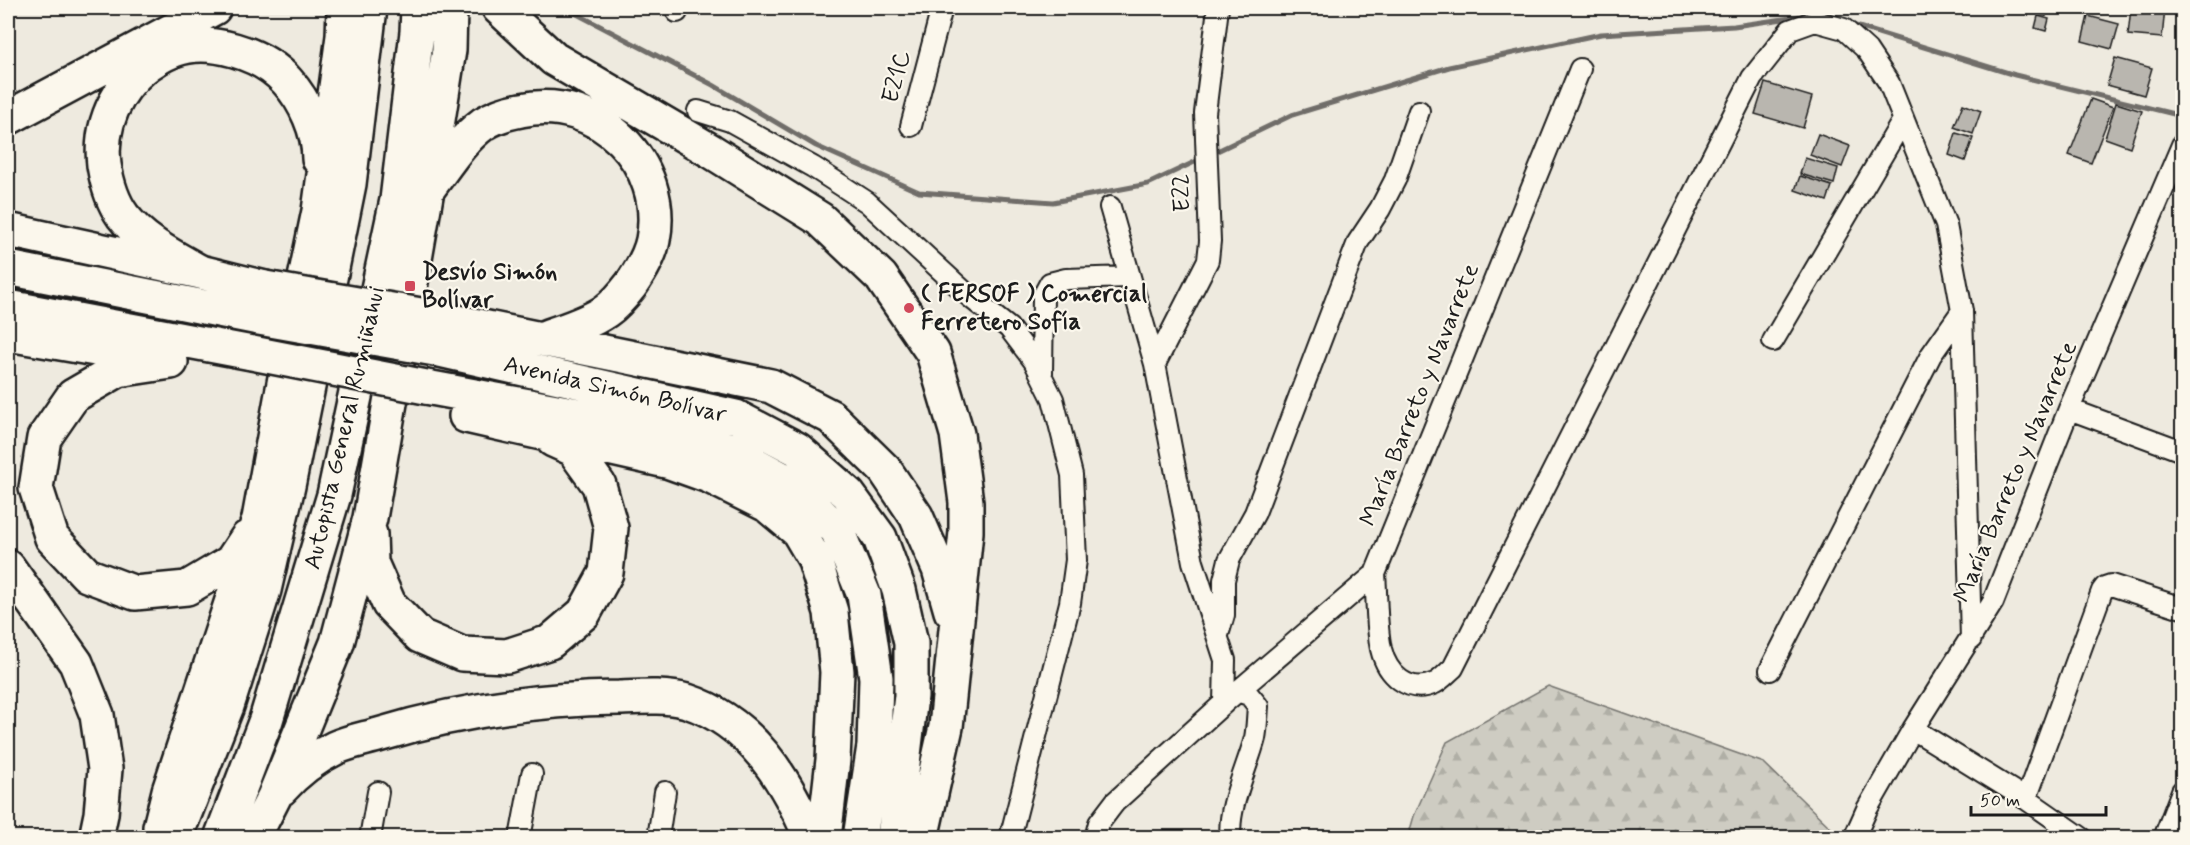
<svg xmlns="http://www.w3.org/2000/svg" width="2190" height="845" viewBox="0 0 2190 845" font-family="Mynerve,sans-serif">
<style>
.forest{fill:url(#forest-firs);stroke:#75746f;stroke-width:1.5}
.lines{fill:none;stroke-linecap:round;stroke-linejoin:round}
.stream{stroke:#6f6d69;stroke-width:5}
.building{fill:#b9b6af;stroke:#1c1c1c;stroke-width:1.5}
.street-casing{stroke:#1c1c1c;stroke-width:24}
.highway-casing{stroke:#1c1c1c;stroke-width:38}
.street{stroke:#fbf7ec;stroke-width:20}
.highway{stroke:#fbf7ec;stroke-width:33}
.highway-bridge-casing{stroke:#1c1c1c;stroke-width:38;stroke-linecap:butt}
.highway-bridge{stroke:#fbf7ec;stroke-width:33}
.poi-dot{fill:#d1495b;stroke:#fbf7ec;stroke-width:2}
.labels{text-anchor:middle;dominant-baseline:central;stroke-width:4.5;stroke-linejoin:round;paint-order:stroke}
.street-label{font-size:24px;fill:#1c1c1c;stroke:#fbf7ec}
.poi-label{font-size:24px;font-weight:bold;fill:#1c1c1c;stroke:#fbf7ec;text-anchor:start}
</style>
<defs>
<pattern id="forest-firs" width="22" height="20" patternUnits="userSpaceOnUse" patternTransform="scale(1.5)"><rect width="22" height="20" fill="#ceccc2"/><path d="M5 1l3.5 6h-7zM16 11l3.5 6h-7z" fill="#b0afa6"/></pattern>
</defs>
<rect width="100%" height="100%" fill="#eeeadf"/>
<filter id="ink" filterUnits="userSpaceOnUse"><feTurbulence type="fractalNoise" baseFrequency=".0167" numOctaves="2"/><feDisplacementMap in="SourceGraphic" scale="12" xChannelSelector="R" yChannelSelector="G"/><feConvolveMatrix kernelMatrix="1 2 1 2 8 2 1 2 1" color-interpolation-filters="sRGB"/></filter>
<g filter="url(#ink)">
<!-- forest -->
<path class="forest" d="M1548,686L1764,763L1835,832L1834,837H1408L1414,816L1447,742Z"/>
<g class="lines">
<!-- stream -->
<path class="stream" d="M550,8L575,13L713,85L816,146L919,192L1053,202L1148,184L1203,158
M1849,24L2015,75L2182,116
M1211,154L1292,115L1449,67L1601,34L1734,26L1805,16"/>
</g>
<!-- building -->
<path class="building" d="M2032,8H2048L2046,16L2031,13Z
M2131,8H2165L2162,38L2128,35Z
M2038,16L2049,19L2046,31L2035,28Z
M2088,16L2119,24L2112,49L2082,41Z
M2115,58L2152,68L2144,95L2107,85Z
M1765,83L1812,97L1803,128L1755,114Z
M2091,99L2113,107L2091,163L2069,155Z
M2116,103L2142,111L2130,147L2105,138Z
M1963,104L1981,111L1973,134L1954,127Z
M1956,133L1973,138L1965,161L1949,155Z
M1818,134L1850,146L1842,167L1810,155Z
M1805,158L1838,168L1834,184L1800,174Z
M1800,176L1832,186L1827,201L1795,190Z"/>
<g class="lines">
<!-- street casing -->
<g class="street-casing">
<path id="street" d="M677,12L678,8
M698,111L730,121L813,167L867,202L970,297L1009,328L1034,361L1053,399L1072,475L1076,560L1070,603L1010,838
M911,126L942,8
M1110,207L1155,364L1193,562L1225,660L1224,703
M1773,341L1903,120
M1155,364L1208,260L1210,241L1205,113L1218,8
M1042,373L1043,296L1050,283L1066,279L1129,277
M2069,409L2182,451
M1375,574C1377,598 1376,625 1381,649C1387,674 1408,695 1435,683C1441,680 1447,673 1453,668L1752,78L1790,30L1815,21L1844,29L1867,50L1889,83L1946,225L1962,311L1971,639
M1218,635L1224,615V580L1229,560L1255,513L1358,242L1380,209L1395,180L1419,111
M1770,670L1931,355L1962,311
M1913,729L2026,799L2082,838
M2026,799L2102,591L2105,587L2111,585L2182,608
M370,838L378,792
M520,838L532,774
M658,838L665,792
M1095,838L1099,823L1115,802L1224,703L1375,574L1580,69
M1231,838C1226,810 1248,766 1255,738C1257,728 1257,717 1258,706L1249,695L1237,691
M1854,838L1867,809L1913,729L1993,602L2069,409L2182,145
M2164,838L2182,791"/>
</g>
<!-- highway casing -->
<g class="highway-casing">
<path id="highway" d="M499,8L554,59L711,151L820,219L881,277L933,353L957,434L966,502V532L946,727L921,838
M8,118L214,8
M430,186C446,165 461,140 483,124C494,117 509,112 521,110C598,93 668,164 653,240C650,256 640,272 631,285C624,294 616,304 606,311C587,324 564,330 543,338
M8,230L200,272L265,288
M8,268L259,318
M200,272C172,256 143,242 123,216C112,201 107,183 104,165C98,115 127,69 174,50C209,36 263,54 287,81C305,101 319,131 319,159
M8,307L252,353
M438,318L771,386L831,417L885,470L916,516L939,569L951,611
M8,334L148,358
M435,349L736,417L797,449L848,494L880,538L899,590L911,643V696L894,838
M171,362L118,370L73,396L44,438L36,488L52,538L87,575L135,593L187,588L231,562L247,538
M426,387L659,430L727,449L788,482L837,530L864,595L876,678L874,746L860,838
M466,416L670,462L709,476L767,505L798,531L814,558L831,612L837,672L833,760L824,838
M370,534L371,563L389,604L420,636L462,654L507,656L550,642L584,613L606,573L611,528L599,485L573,449L553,440
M8,567L76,663L97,715L105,769L101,814L96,838
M281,789C296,772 314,758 335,748C348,742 364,739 378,735C456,711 538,699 619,698C641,697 666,695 687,701C751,722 786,779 811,838
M160,827L169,791L259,519L291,345L319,211L343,36L344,8
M175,838L227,706L264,590L288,486L349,184L370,8
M221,838L266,720L334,495L397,200L417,32L418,8
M253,838L274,797L337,643L370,518L427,190L449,50L450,8"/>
</g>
<!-- street -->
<use href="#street" class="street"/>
<!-- highway -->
<use href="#highway" class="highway"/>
<!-- highway-bridge casing -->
<g class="highway-bridge-casing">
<path id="highway-bridge" d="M265,288L438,318
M259,318L435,349
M252,353L426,387"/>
</g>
<!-- highway-bridge -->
<use href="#highway-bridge" class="highway-bridge"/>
</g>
</g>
<!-- markers -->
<g class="poi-dot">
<rect x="404" y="280" width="12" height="12" rx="3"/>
<circle cx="909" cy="308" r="6"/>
</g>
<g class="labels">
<!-- street labels -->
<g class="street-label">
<text transform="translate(897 77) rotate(-75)">E21C</text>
<text transform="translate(1182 193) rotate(-93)">E22</text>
<text transform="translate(615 390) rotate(13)">Avenida Simón Bolívar</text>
<text transform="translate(1420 395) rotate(-68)">María Barreto y Navarrete</text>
<text transform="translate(345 428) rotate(-77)">Autopista General Rumiñahui</text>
<text transform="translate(2016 472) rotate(-67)">María Barreto y Navarrete</text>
</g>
<!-- poi labels -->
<g class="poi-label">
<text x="422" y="272">Desvío Simón<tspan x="422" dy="28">Bolívar</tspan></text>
<text x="921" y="294">( FERSOF ) Comercial<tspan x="921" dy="28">Ferretero Sofía</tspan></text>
</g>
</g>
<!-- margin -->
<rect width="2190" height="845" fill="none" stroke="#fbf7ec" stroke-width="30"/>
<rect x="15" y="15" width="2160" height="815" fill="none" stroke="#1c1c1c" stroke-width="2" filter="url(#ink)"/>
<!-- scale -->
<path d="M1971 806v9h135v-9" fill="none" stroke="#1c1c1c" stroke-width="3"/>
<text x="1980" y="806" font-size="18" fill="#1c1c1c" stroke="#fbf7ec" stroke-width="4.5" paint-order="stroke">50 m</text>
</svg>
